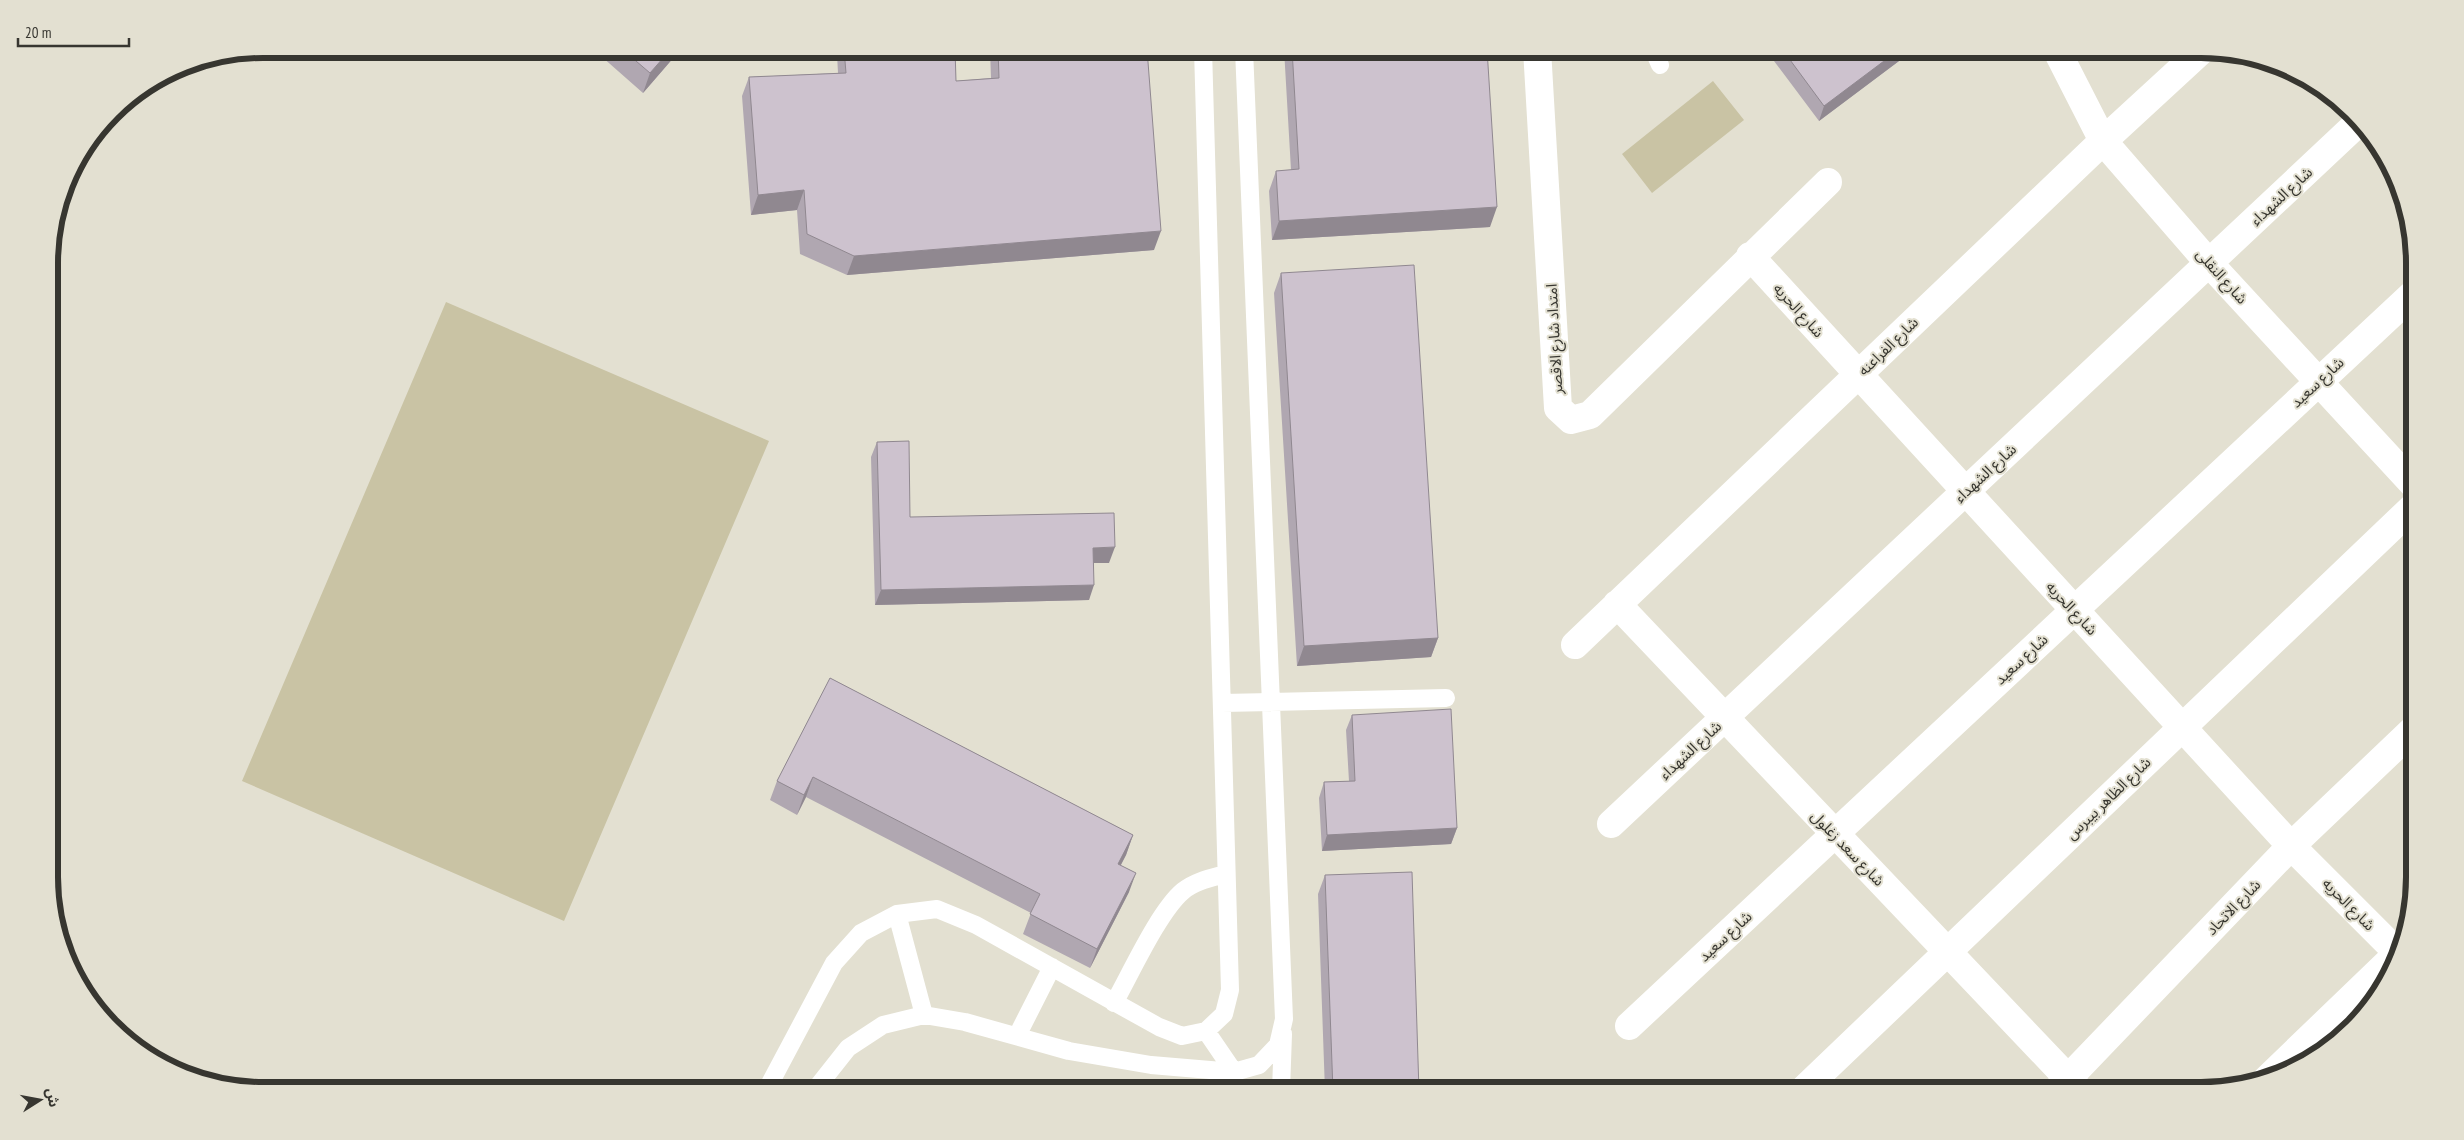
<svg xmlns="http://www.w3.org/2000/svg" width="2464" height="1140" viewBox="0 0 2464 1140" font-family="'PT Sans Narrow','Noto Sans Arabic',sans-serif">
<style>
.green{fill:#c9c3a4}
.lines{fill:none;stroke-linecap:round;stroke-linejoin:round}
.service{stroke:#fff;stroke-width:18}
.minor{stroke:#fff;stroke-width:28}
.wall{fill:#b0a7b1}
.shaded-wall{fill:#908890}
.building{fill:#cdc2ce;stroke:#908890}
.labels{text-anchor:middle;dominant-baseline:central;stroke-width:4;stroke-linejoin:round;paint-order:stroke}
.street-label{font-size:15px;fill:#373630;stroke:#e3e0d1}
.rim{fill:none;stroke:#373630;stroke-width:6}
</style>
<rect width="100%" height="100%" fill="#e3e0d1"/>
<!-- green -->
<path class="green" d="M1713,81L1744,120L1652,193L1622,154Z
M446,302L769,441L564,921L242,781Z"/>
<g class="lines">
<!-- service -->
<path class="service" d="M1653,49L1660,65
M1222,703L1446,698
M897,914L924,1015
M1114,1003C1131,973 1159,911 1183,891C1195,881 1211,878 1226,874
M1206,1031L1234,1072
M1017,1036L1052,967
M766,1091L834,963L861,933L897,914L937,909L976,925L1159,1027L1182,1036L1206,1031L1224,1014L1230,990L1203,49
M814,1091L848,1048L883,1025L924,1015L965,1022L1069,1051L1151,1065L1234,1072L1259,1065L1278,1045L1284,1019L1244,49
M1281,1091L1283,1034"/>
<!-- minor -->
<path class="minor" d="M1537,49L1558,408L1571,420L1590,415L1828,182
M2056,49L2103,141L2209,263L2414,485
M1750,256L2291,846L2400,955
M1617,604L2080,1091
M1575,645L2103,141L2203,49
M1611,824L2360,121
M1629,1026L2414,293
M2265,1081L2401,950
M1802,1091L2414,506
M2056,1091L2291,846L2415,728"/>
</g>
<!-- wall -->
<path class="wall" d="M593,49H681L643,93Z
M839,49H955L956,81L991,78L990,49H1147L1154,250L847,275L800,254L797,210L751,215L742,96L749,77L838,73L837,54Z
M1284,49H1487L1490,227L1272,240L1269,191L1276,171L1291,170Z
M1765,49H1915L1819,121Z
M1281,273L1438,638L1431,657L1297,666L1274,293Z
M877,442L910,517L1109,563H1094L1089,600L875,605L871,457Z
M830,678L1133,835L1126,855L1121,865L1129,892L1090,968L1023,934L1031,913L806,797L797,815L770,800L777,781Z
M1352,715L1457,828L1451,844L1322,851L1319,798L1324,782L1349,781L1346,730Z
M1325,875L1419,1091H1325L1318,894Z"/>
<!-- shaded-wall -->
<path class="shaded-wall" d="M671,49H681L643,93L650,73Z
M1900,49H1915L1819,121L1824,106Z
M804,190L797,210L751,215L758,195Z
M1497,207L1490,227L1272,240L1279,221Z
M1161,231L1154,250L847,275L854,256Z
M1115,547L1109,563H1088L1093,548Z
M1094,585L1089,600L875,605L881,590Z
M1438,638L1431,657L1297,666L1304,646Z
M813,777L806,797L797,815L804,795Z
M1457,828L1451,844L1322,851L1327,835Z
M1133,835L1126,855L1111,883L1118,864Z
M1136,873L1129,892L1090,968L1097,949Z"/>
<!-- building -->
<path class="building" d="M622,49H671L650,73Z
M844,49H955L956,81L999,78L998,49H1147L1161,231L854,256L807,234L804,190L758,195L749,77L846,73Z
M1292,49H1487L1497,207L1279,221L1276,171L1299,169Z
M1782,49H1900L1824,106Z
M1414,265L1438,638L1304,646L1281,273Z
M909,441L910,517L1114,513L1115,547L1093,548L1094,585L881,590L877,442Z
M830,678L1133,835L1118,864L1136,873L1097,949L1030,914L1040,894L813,777L804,795L777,781Z
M1451,709L1457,828L1327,835L1324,782L1355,781L1352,715Z
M1412,872L1419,1091H1333L1325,875Z"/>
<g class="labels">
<!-- street labels -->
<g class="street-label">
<text transform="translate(2281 196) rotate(-43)">شارع الشهداء</text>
<text transform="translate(2222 276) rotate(48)">شارع النقلى</text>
<text transform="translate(1799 310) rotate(48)">شارع الحريه</text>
<text transform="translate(1554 339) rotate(-93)">امتداد شارع الاقصر</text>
<text transform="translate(1888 346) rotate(-44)">شارع الفراعنه</text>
<text transform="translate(2317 382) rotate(-43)">شارع سعيد</text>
<text transform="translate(1985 473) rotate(-43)">شارع الشهداء</text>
<text transform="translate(2072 608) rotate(47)">شارع الحريه</text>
<text transform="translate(2021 659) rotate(-43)">شارع سعيد</text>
<text transform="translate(1690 750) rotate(-43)">شارع الشهداء</text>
<text transform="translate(2108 798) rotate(-44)">شارع الظاهر بيبرس</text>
<text transform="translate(1848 848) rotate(46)">شارع سعد زغلول</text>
<text transform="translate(2349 904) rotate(45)">شارع الحريه</text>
<text transform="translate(2233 907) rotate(-46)">شارع الاتحاد</text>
<text transform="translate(1725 936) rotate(-43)">شارع سعيد</text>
</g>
</g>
<!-- crop -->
<path d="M0 0H2464V1140H0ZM263 58H2201A205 205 0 0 1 2406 263V877A205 205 0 0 1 2201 1082H263A205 205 0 0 1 58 877V263A205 205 0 0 1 263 58Z" fill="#e3e0d1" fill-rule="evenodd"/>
<path class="rim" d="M263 58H2201A205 205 0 0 1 2406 263V877A205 205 0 0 1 2201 1082H263A205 205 0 0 1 58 877V263A205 205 0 0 1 263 58Z"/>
<!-- north arrow -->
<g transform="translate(40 1100) rotate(79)" stroke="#e3e0d1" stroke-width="4" paint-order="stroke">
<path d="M0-4L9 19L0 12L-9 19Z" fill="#373630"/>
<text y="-8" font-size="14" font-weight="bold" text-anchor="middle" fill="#373630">ش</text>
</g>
<!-- scale -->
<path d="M18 38v8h111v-8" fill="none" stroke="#373630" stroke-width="2.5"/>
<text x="25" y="38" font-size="15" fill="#373630" stroke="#e3e0d1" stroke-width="4" paint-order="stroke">20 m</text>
</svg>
